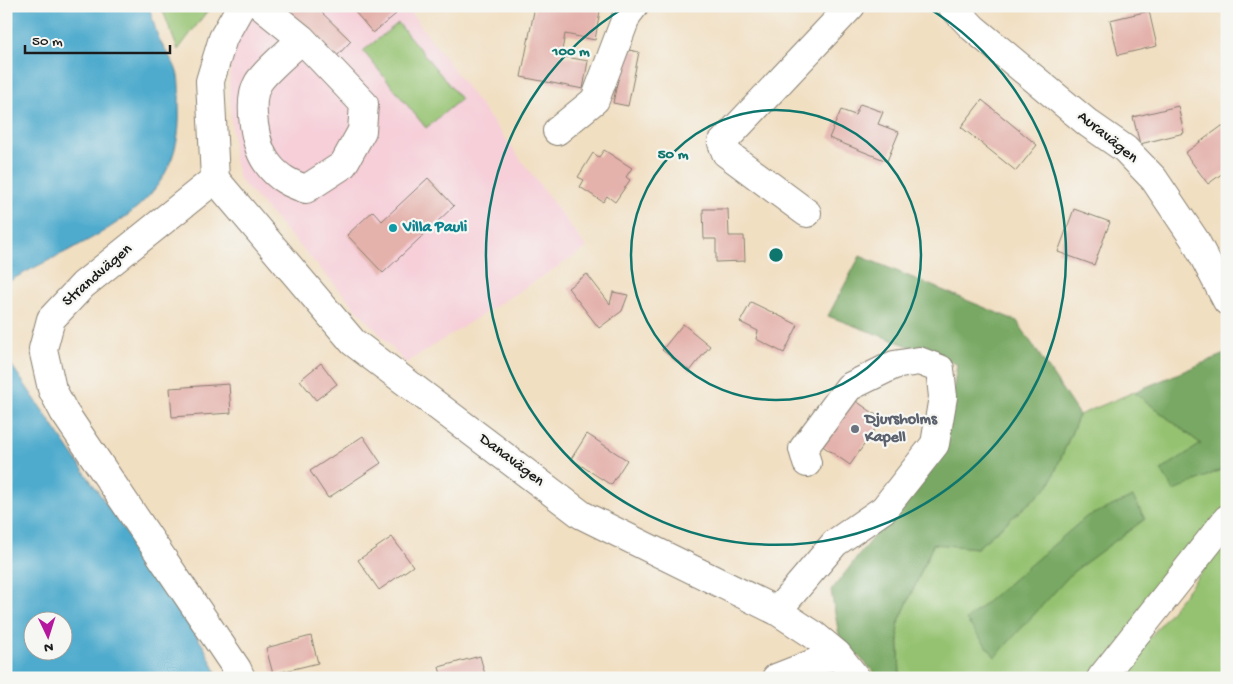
<svg xmlns="http://www.w3.org/2000/svg" width="1233" height="684" viewBox="0 0 1233 684" font-family="'Gochi Hand',sans-serif">
<style>
.built{fill:#f6cfd9}
.green{fill:#95c271;stroke:#586f46}
.forest{fill:#78a863;stroke:#4a6240}
.water{fill:#4fabcd;stroke:#366474;fill-rule:evenodd}
.building{fill:#e4b1ab}
.lines{fill:none;stroke-linecap:round;stroke-linejoin:round}
.minor-casing{stroke:#867e6f;stroke-width:30}
.minor{stroke:#fff;stroke-width:28}
.ring{fill:none;stroke:#0f766e;stroke-width:2.5}
.culture-dot{fill:#0f9aa8;stroke:#f6f6f2;stroke-width:2}
.worship-dot{fill:#6b7280;stroke:#f6f6f2;stroke-width:2}
.labels{text-anchor:middle;dominant-baseline:central;stroke-width:4.5;stroke-linejoin:round;paint-order:stroke}
.street-label{font-size:16px;fill:#1c1c1c;stroke:#f6f6f2}
.culture-label{font-size:16px;font-weight:bold;fill:#0d838f;stroke:#f6f6f2;text-anchor:start}
.worship-label{font-size:16px;font-weight:bold;fill:#5b616d;stroke:#f6f6f2;text-anchor:start}
.centre{fill:#0f766e;stroke:#f6f6f2;stroke-width:2.5}
.ring-label{font-size:15px;text-anchor:middle;font-weight:bold;fill:#0f766e;stroke:#f6f6f2;stroke-width:4.5;stroke-linejoin:round;paint-order:stroke}
</style>
<rect width="100%" height="100%" fill="#f6f6f2"/>
<filter id="ink" filterUnits="userSpaceOnUse"><feTurbulence type="fractalNoise" baseFrequency=".02" numOctaves="2"/><feDisplacementMap in="SourceGraphic" scale="10" xChannelSelector="R" yChannelSelector="G"/><feConvolveMatrix kernelMatrix="1 2 1 2 8 2 1 2 1" color-interpolation-filters="sRGB"/></filter>
<filter id="wash" filterUnits="userSpaceOnUse"><feTurbulence type="fractalNoise" baseFrequency=".0096" numOctaves="4" result="noise"/><feDisplacementMap in="SourceGraphic" scale="20" xChannelSelector="R" yChannelSelector="G"/><feGaussianBlur stdDeviation="1.12" result="paint"/><feColorMatrix in="noise" values="0 0 0 0 0 0 0 0 0 0 0 0 0 0 0 0 0 1.4 0 .05"/><feComposite in="paint" operator="in"/></filter>
<g filter="url(#wash)">
<rect width="100%" height="100%" fill="#f1dfc2"/>
<!-- built -->
<path class="built" d="M256,6H406L587,248L406,363L239,179L234,159L229,81L233,37Z"/>
<!-- green -->
<path class="green" d="M161,6H211L178,50Z
M398,23L461,99L426,128L363,51Z
M1134,392L1201,444L1173,491L1227,467V509L1093,678H900L898,624L934,543L977,548L1049,486L1079,415Z
M1227,540V678H1118Z"/>
<!-- forest -->
<path class="forest" d="M860,256L1017,321L1079,415L1049,486L977,548L933,544L898,624L900,678H879L839,635L831,591L946,443L957,364L828,316Z
M1227,353V467L1174,491L1161,470L1201,444L1134,392Z
M1133,497L1145,519L1073,572L995,657L966,620L1086,517Z"/>
<!-- water -->
<path class="water" d="M6,6H149C152,17 155,29 159,39C164,50 174,61 177,72C180,82 179,96 179,106C185,214 83,238 6,283Z
M6,357L204,647L219,678H6ZM32,622H62V652H32Z"/>
<g id="blocks">
<!-- building -->
<path class="building" d="M283,6H315L351,41L336,57Z
M350,6H389L396,14L373,33Z
M535,6H578L600,11L595,40L565,34L561,56L588,61L583,89L521,77Z
M1149,11L1157,46L1118,55L1110,20Z
M624,49L639,52L628,106L613,103Z
M982,100L1037,145L1016,171L961,127Z
M860,104L883,112L878,124L899,132L887,161L829,138L841,110L855,115Z
M1178,106L1184,133L1140,144L1133,117Z
M1222,126L1227,133V170L1208,184L1185,153Z
M604,150L632,168L626,177L630,180L615,202L607,196L603,202L580,187L584,180L578,177L593,153L599,157Z
M428,178L454,206L383,273L347,235L373,211L382,221Z
M703,209H728L729,236H744L745,261L716,262V239H704Z
M1074,209L1110,222L1094,265L1058,252Z
M587,274L610,304L613,292L628,295L622,311L599,328L568,288Z
M751,302L798,325L784,353L756,339L758,331L740,322Z
M683,324L710,346L690,371L662,350Z
M321,363L337,384L316,400L300,380Z
M229,384L231,413L172,417L170,388Z
M847,395L882,419L850,465L814,440Z
M587,434L627,460L611,485L571,459Z
M363,436L381,463L328,498L310,471Z
M392,537L413,566L379,590L358,560Z
M311,636L318,663L273,674L266,648Z
M480,656L486,678H442L439,667Z"/>
</g>
</g>
<g filter="url(#ink)">
<use href="#blocks" fill-opacity="0" stroke="#867e6f" stroke-width="1"/>
<g class="lines">
<!-- minor casing -->
<g class="minor-casing">
<path id="minor" d="M261,6L302,39L364,104L362,131L343,165L306,189C291,184 278,178 268,164C255,148 247,102 258,83C265,71 291,50 302,39
M952,6L973,28L1089,124L1125,149L1154,179L1195,240L1227,301
M557,131L595,100L627,15L634,6
M215,179L353,342L582,515L777,611L814,635L837,654L856,678
M807,213L726,153L722,143L851,6
M777,611L835,543L884,509L935,444L943,397L940,369L919,361L894,365L849,387L803,449L807,463
M241,678L237,669L64,412L52,389L43,349L51,319L83,285L215,179L210,81L223,38L241,6
M776,678L837,654
M1101,678L1227,519"/>
</g>
<!-- minor -->
<use href="#minor" class="minor"/>
</g>
</g>
<!-- distance rings -->
<g class="ring">
<circle cx="776" cy="255" r="145"/>
<path d="M925 6A290 290 0 1 1 627 6"/>
</g>
<!-- markers -->
<circle class="culture-dot" cx="393" cy="228" r="5"/>
<circle class="worship-dot" cx="855" cy="429" r="5"/>
<g class="labels">
<!-- street labels -->
<g class="street-label">
<text transform="translate(1107 138) rotate(39)">Auravägen</text>
<text transform="translate(98 276) rotate(-41)">Strandvägen</text>
<text transform="translate(511 461) rotate(37)">Danavägen</text>
</g>
<!-- culture labels -->
<g class="culture-label">
<text x="403" y="228">Villa Pauli</text>
</g>
<!-- worship labels -->
<g class="worship-label">
<text x="865" y="420">Djursholms<tspan x="865" dy="18">Kapell</tspan></text>
</g>
</g>
<circle cx="776" cy="255" r="8" class="centre"/>
<g class="ring-label">
<text x="571" y="55">100 m</text>
<text x="673" y="158">50 m</text>
</g>
<!-- margin -->
<rect width="1233" height="684" fill="none" stroke="#f6f6f2" stroke-width="25"/>
<!-- north arrow -->
<g transform="translate(48 636) rotate(176)"><circle r="24" fill="#f6f6f2" stroke="#9f9f9c"/>
<path d="M0-4L9 19L0 12L-9 19Z" fill="#b5179e"/>
<text y="-8" font-size="14" font-weight="bold" text-anchor="middle" fill="#1c1c1c">N</text>
</g>
<!-- scale -->
<path d="M25 45v8h145v-8" fill="none" stroke="#1c1c1c" stroke-width="2.5"/>
<text x="32" y="45" font-size="15" fill="#1c1c1c" stroke="#f6f6f2" stroke-width="4" paint-order="stroke">50 m</text>
</svg>
